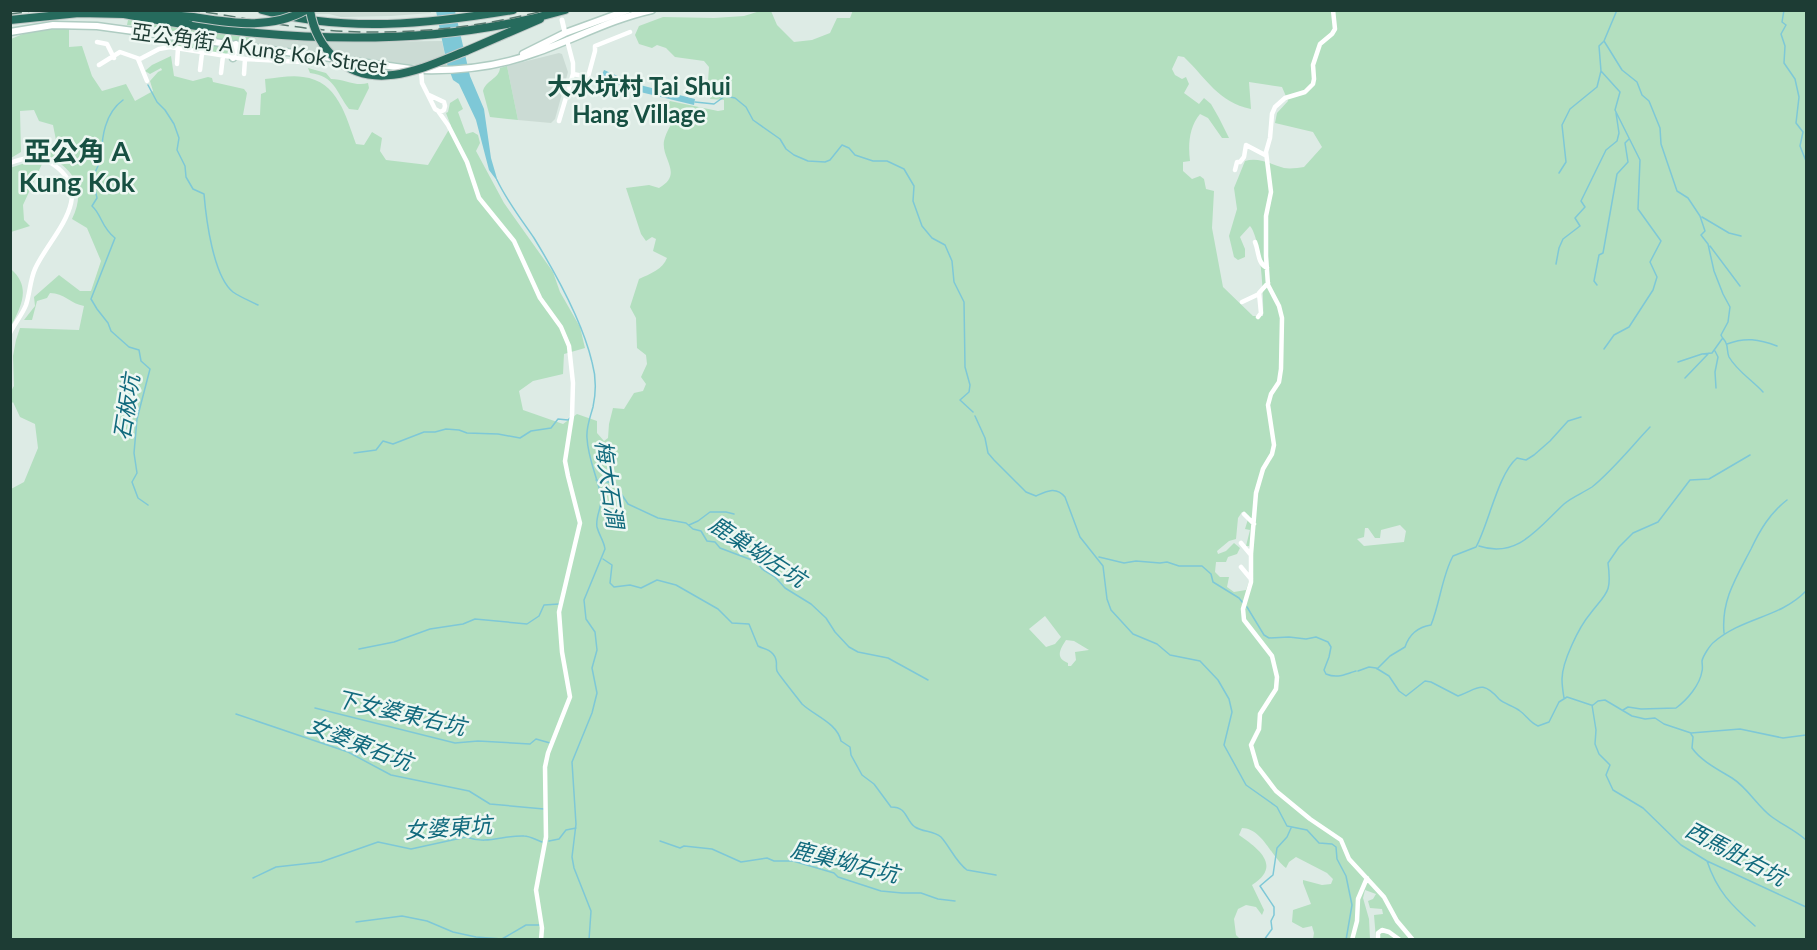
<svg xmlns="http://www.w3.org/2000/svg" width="1817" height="950" viewBox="0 0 1817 950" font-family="Lato,'Noto Sans TC',sans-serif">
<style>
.built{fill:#cbdbd4}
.green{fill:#b3dfbf;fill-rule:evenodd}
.water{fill:#7ec8d7}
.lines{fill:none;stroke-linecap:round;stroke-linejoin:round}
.stream{stroke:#7ec8d7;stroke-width:1.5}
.secondary-casing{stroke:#afccc2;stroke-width:9}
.motorway-casing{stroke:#c0c8c6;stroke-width:10}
.minor{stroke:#fff;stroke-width:4.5}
.tertiary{stroke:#fff;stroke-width:5}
.secondary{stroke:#fff;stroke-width:6}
.motorway{stroke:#266b5d;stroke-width:8}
.rail{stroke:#57786f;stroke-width:1.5;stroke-dasharray:12 6;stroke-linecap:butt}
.motorway-bridge-casing{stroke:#c0c8c6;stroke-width:10;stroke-linecap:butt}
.motorway-bridge{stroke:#266b5d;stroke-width:8}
.labels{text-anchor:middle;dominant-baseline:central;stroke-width:5;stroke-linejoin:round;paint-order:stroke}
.street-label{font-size:21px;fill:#1d3c34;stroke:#edf7f2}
.water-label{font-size:22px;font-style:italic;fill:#116a7d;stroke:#edf7f2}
.quarter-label{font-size:24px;font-weight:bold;fill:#175042;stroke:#edf7f2}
.district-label{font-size:27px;font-weight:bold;fill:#175042;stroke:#edf7f2}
</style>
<rect width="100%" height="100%" fill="#ddebe5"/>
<!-- built -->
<path class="built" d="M430,10L431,13L391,16L341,17L329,14H308L287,11Z
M250,37L363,42L442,41L447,66L433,67L350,57L249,43Z
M559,53L562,54L568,72L555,119L551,123L518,120L507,66Z"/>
<!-- green -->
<path class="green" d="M853,10L1806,11V939H1376L1374,915L1383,914L1382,909L1370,908L1368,901L1373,899L1376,894L1365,890L1363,898L1369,919L1370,939H1313L1314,933L1312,926L1303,928L1292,922L1293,910L1311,904L1303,883V880L1322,885L1331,884L1333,879L1327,873L1296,857L1289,862L1286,868C1272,858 1262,828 1242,828L1239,835C1259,849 1282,866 1252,885L1264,910L1262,915L1256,907L1246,905L1238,909L1234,919L1236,935L1240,939H11V489L24,482L38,448L35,424L20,417L13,402L11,404V391L14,386L13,356L16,340L20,328L79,330L84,306C71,304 64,293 50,293L47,298L37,301L32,320H24L35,306L34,297L59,275L80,291H91L101,261L87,228L72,219C89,185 69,161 35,153L36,151L49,150L57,145L53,125L39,121L34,110L20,111L21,152L11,158V39L30,31L69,28V47L82,46L92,76L102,91L126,84L135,101L153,91L150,81L158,72L162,70L161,68L150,74L145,71L152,65L171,56L174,76L193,81L208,77L212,78L213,82L244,89L247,93L243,115H260L261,94L266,92L265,79C278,78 291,75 303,77C338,81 346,117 356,144L364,145L372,132L382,138L380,151L386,160L428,165L451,126L446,113L448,112L450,103L458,98L463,109L458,112L466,134L473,132L478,135L480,143L476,151L504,203L553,272L560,292L580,327L585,348L564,354L563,374L533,381L519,391L523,410L563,424L577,414L597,421V433L604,441L608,438L609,424L613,408L624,409L634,393L643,391L646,384L641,377L647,364L646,355L637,348L636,318L630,307L639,279C650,274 663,269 667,258L653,251L656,239L652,237L646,241L641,234L626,188L649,185L659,188C684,174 661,159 664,141C666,132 672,123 676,115L669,110L668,104L670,101L718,111L724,110V100L710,99L715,85L708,81L709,67L704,61L675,57L666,48L657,45L652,48L639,44L635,35L639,26L663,17L714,18L744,16L760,11H771L777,25L794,42L812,40L830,33L837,18H850ZM1178,56L1184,57C1207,79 1218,102 1251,109L1249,82L1282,87L1288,101L1277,113L1275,123L1313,132L1322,147L1304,167C1298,168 1290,169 1284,168C1271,164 1258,157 1245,161L1234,188L1237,209L1229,236L1234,257L1238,260L1245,257V249L1240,237L1250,226C1261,238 1264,299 1263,316H1253L1223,287L1212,228L1214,191L1206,189L1204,179L1200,176L1192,179L1183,171V162L1190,161C1188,145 1189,127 1200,114L1208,118L1222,138H1229L1219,118L1211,104L1204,98L1199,104L1184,93L1189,84L1186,77L1182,79L1175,75L1172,69ZM1242,512L1249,516L1245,529L1250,530L1246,546H1249V581L1246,590L1234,592L1227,587L1229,577H1220L1215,572L1216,562H1226L1228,557L1237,554L1240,548L1234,543L1226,551L1218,554L1217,551L1229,541L1236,539L1238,518ZM1400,525L1406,531L1404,542L1364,546L1357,539L1364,537L1365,528H1368L1375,538H1380L1381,530ZM1045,616L1061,637L1055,644L1046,647L1029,629ZM1066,640L1074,641L1089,650L1075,652L1076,660L1071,666H1068V663C1054,658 1061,648 1066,640Z
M128,20L250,37L249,43L185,34L156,27L127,25Z
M157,37L228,47L229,51L226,54L179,46Z
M507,66L518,120L490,117L483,91C486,80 499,79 500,68Z
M308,68L326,73L331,79C344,79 356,87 368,83L369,88L358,110L349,109C336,92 335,76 310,73Z
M34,160L42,164L23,205L24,220L30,226L11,232L10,168Z
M11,269C31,287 22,305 11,326Z"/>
<!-- water -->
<path class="water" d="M436,11H455L470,76L484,109L491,158L498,182L489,170L476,120L459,84L453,80L447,64Z
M604,70L636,84L695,99L694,105L632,90L601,77Z"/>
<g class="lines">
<!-- stream -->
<path class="stream" d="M1617,10L1604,41L1622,70L1637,82L1642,95L1649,101L1660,128L1661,144L1677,191L1688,198L1700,216L1705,231L1701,235L1708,244L1714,271L1723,294L1730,307L1728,322L1721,335C1722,338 1725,340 1726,343C1728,347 1727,353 1729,357C1737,371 1752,380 1763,392
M1784,10L1782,22L1786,25L1781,34L1785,46L1784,63L1795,79L1799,97L1796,123L1803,132L1800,146L1806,161
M1603,42L1599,46L1601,71L1620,92L1615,110L1640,160L1638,209L1661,241L1650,262L1657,277L1653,290L1629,327L1614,335L1604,349
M148,85L157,102L165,110L174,124L179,138L177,150L185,166L186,177L193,189L204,194C206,218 213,276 233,292C240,297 250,301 258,305
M123,100C105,113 101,138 102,158C92,177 92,177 97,198L92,206C102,215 101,227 115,238L91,299L97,309L108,323L111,331L129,347L139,350L141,361L150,369L137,419L134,453L137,473L132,482L138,498L148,505
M695,102L714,104L725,96L735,98L746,107L753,120L780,139L786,149L794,155L808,161L825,162L830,160L842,145L849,148L855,155L873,161H887L904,169L914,186L913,201L922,226L932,238L945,245L952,261L954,282L964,302L965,367L970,385L969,392L960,400L973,412
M1559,173L1566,162L1562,125L1570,109L1597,87L1601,71
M497,180C507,201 521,219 534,238C556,274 582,320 592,362C596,376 596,393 593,407C590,418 586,427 587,438C588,459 597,476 601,496C603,506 595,516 597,527C599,535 604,541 605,549L584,600L586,619L595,632L597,650L592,668L597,693L592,713L572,762L576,824L572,857L574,868L591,911L589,940
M1702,217L1729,233L1741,236
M1710,246L1740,286
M1556,264L1559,248L1563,239L1580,226L1575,218L1585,207L1581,201L1606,150L1617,141L1619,133L1616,113
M1597,285L1594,281L1599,255L1603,253L1617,174L1628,162L1625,143L1629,139
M1727,344C1745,337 1759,339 1777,346
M1715,351L1718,357L1715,372L1716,388
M1678,362L1702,354L1712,353L1722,339
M1685,378L1709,353
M975,416L985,438L988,453L994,460L1026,492L1036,496C1047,491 1056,486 1065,497L1080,537L1103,566L1107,599L1111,610L1133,634L1157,644L1170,655L1200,661L1218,680L1229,699L1232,712L1224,745L1246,785L1277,807L1287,826L1307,830L1319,843L1332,844L1336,847L1337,859L1346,876L1352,905L1346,940
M354,453L376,450L383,441L393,444L424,432H435L446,429L459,430L467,433L498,434L520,438L531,431L551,428L558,419L568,420L570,418
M596,480L614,483L628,504L658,518L686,523L693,529L701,531L707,541L715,542L720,548L757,562L762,569L775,577L785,588L811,604L826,618L835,632L849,647L858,652L888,658L928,680
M689,525L698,521L710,512H726L734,514
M1479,546C1518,559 1539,527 1564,504C1572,497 1583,493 1592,487C1613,470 1631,447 1650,427
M1099,557L1124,563L1136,561L1160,563L1167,562L1179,566H1202L1211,574L1213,582L1239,598L1243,603
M603,559L612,565L610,583L614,587L630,585L641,588L657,580L676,585L718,609L732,623L749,624L758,646C763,649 768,648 773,654C779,661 775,665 777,671C778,674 800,701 802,704C815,716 837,723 841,741L850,747L851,755L862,775L874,784L891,807C908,807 905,820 915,827C923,832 934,831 941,837C950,847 956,862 967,870L996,875
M1247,607L1264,635L1269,638L1289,637L1306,639L1316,637L1328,642L1331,647L1329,657L1324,670L1326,674C1338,679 1345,674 1356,671
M1724,633C1721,600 1737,576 1751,549C1760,530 1770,513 1787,500
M359,649L394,642L430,629L463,624L475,619L527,624L539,616L544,605L559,604
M1377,669L1390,656L1405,647C1409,635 1418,627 1431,625C1440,603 1442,576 1453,556L1476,547C1489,523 1498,474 1517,458L1526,460L1534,455L1550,441L1568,421L1581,417
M1358,671L1369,667L1376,668L1389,676L1399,691L1406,696L1425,681L1431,682L1458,696C1478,689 1481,679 1499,699C1504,704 1514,706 1520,711C1527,716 1530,723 1538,726L1549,722L1559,702L1567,697L1591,705
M1564,698C1563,692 1562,685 1562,679C1562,662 1579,627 1590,614C1607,592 1612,593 1608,563L1619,547L1633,533L1658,522L1690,480L1709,479L1750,455
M1592,705L1596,730L1595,744L1599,754L1610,765L1606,775L1613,790L1643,808L1681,845L1707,861L1806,907
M1593,705L1598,701L1605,700L1632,716L1645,719L1655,718L1664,724L1691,733L1740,729L1783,738L1806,735
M315,708L455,743L478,741L530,744L536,739L550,743
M1623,710L1628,707L1641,709L1676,708C1687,700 1700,685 1702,671C1703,668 1702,664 1702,661C1703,656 1710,645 1714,642C1743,617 1780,618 1806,591
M236,714L348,752L391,775L469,791L490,804L544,809
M1691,734L1693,737L1692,748C1701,761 1719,770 1732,778C1748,788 1757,806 1772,817C1783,825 1796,831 1806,840
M549,841L559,839L566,830L576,828
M660,841L680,848L684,846L712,849L741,862L767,858L774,861H793L834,873L838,877L881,891L902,893H921L938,899L955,901
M1707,861C1717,891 1731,905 1755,926
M253,878L276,867L321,862L378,842L411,849L466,837C488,845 503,835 524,836C530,836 536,840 542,842
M356,922L402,916L427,921L453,932L476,937L502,939L526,925H539
M1264,940L1272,929L1271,921L1274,915V907L1260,886L1273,875L1277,848L1287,837L1291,828"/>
<!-- secondary casing -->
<g class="secondary-casing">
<path id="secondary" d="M10,32L53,25L97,26L411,69
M523,54L565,33L628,10
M233,58L236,44
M421,70C459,71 500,66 535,53C575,39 611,19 652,10"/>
</g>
<!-- motorway casing -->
<g class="motorway-casing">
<path id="motorway" d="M262,10C346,33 429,24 513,10
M124,14C266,41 424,51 565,10
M10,20L79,13L124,14L145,13L193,17
M466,51L540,19"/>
</g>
<!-- minor -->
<path class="minor" d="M1333,10L1335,29L1332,34L1320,44L1313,65L1314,79L1313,84L1305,92L1285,98L1275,107L1272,114L1270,138L1266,152L1271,192L1266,216V256L1268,285L1279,306L1282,318L1281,369L1279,382L1271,394L1268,405L1274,445L1272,454L1263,469L1256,493L1251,554V582L1243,609L1244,620L1272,656L1277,677L1276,689L1260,714L1259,729L1251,745L1257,766L1276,791L1310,819L1341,840L1349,859L1384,897L1397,921L1413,940
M97,42L107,44L114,58
M138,59L147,81
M177,64L178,48
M99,65L120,52L140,59L159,49L170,47L245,59L303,62
M200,70L202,53
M421,70L422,83L435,109L440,112L444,110L445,106L444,102L429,95
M221,73L223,56
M244,74L245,59
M573,74L588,77L595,51V46L630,32
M438,111L448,125L467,162L479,198L514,241L540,298L561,327L569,346L573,383L572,416L565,461L568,476L580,523L559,612L562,652L570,697L548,753L545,767L546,837L536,890L542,928L541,940
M559,121L573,74V63L567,40
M10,163C25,157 41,155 54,165C98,196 49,237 35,269C30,280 30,293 26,305C22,315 15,323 10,333
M1235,170L1237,162H1240L1244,157L1246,145L1265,155
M1255,242C1259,251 1257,263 1267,268
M1242,302L1259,294
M1258,317L1261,313L1259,293L1268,283
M1244,514L1254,524
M1241,543L1251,555
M1241,567L1251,579
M1352,940L1357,921L1358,899L1367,878
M1378,940V933L1382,930L1389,932L1400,940"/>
<!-- tertiary -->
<path class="tertiary" d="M562,20L565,33"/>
<!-- secondary -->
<use href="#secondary" class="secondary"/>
<!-- motorway -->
<use href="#motorway" class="motorway"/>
<!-- rail -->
<path class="rail" d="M188,10C233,15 278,26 324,30C397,36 475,29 546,10
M10,14L40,10"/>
<!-- motorway-bridge casing -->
<g class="motorway-bridge-casing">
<path id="motorway-bridge" d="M310,10C313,29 321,46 336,59C375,93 425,67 466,51
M193,17C232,23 270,30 306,10"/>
</g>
<!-- motorway-bridge -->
<use href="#motorway-bridge" class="motorway-bridge"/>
</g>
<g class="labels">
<!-- street labels -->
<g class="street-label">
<text transform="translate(259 48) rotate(8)">亞公角街 A Kung Kok Street</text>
</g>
<!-- water labels -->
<g class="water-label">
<text transform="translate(126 407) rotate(-81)">石板坑</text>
<text transform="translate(610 484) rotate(82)">梅大石澗</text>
<text transform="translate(758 551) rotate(33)">鹿巢坳左坑</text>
<text transform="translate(401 712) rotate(13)">下女婆東右坑</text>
<text transform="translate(360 743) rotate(21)">女婆東右坑</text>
<text transform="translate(448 827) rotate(-4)">女婆東坑</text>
<text transform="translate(1736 853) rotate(28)">西馬肚右坑</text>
<text transform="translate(845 861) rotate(14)">鹿巢坳右坑</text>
</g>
<!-- quarter labels -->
<g class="quarter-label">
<text x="639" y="85">大水坑村 Tai Shui<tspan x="639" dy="28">Hang Village</tspan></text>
</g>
<!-- district labels -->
<g class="district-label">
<text x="77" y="150">亞公角 A<tspan x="77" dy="31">Kung Kok</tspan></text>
</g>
</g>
<!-- border -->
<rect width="1817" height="950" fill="none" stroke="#1d3c34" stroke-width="24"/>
</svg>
